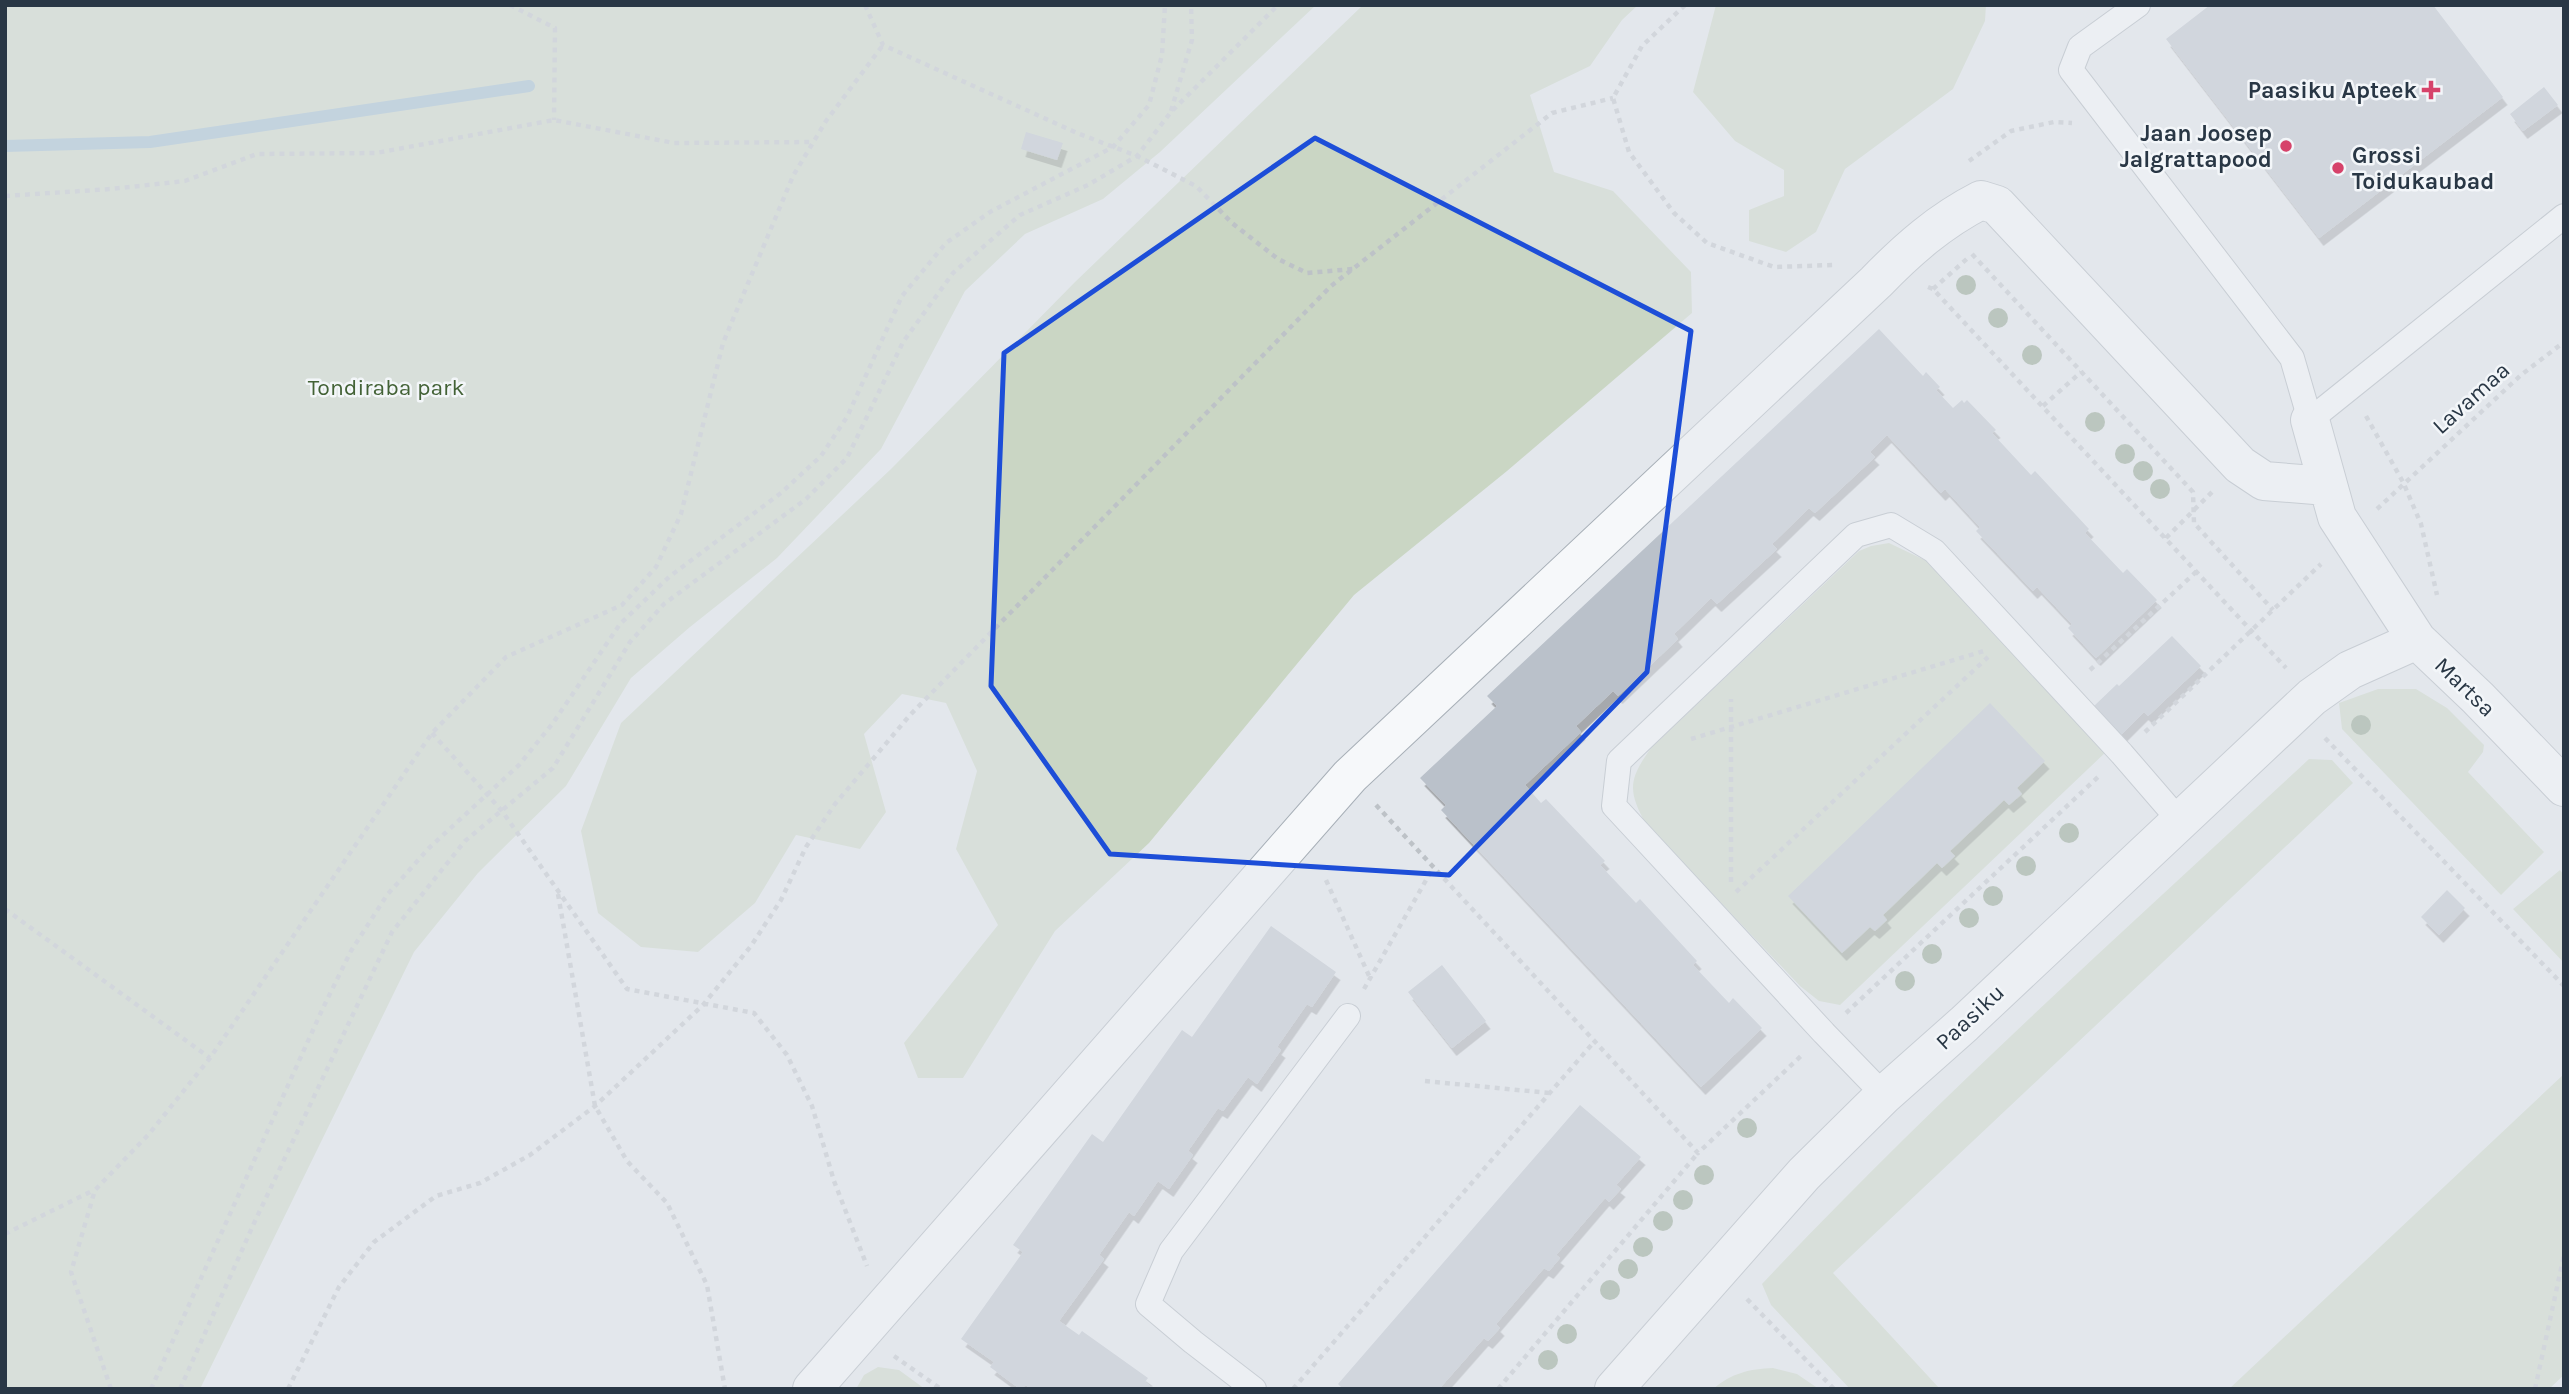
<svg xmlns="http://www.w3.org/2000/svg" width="2569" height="1394" viewBox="0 0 2569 1394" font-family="Karla,sans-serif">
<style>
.green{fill:#cad6c4}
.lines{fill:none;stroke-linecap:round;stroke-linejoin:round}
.stream{stroke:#9cbacd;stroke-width:12}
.building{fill:#bac1ca;filter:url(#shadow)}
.lane-casing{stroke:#a7afb7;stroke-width:26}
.street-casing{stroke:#a7afb7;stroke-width:40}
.path{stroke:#bdc2c7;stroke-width:4.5;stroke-dasharray:5 5;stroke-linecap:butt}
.lane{stroke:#f6f8fa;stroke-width:24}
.street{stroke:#f6f8fa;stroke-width:38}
.tree{fill:#8b9e88}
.marked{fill:none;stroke:#1d4ed8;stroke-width:5;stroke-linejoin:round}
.poi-dot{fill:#d6426a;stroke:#f3f6f9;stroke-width:2.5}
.labels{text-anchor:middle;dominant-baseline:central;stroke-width:5;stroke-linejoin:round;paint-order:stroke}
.poi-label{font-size:23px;font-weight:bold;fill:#293745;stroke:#f3f6f9;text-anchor:end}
.park-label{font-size:23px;fill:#436236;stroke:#f3f6f9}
.street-label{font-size:23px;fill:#293745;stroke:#f3f6f9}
</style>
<defs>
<filter id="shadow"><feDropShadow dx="4.5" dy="8" stdDeviation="0" flood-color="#0004"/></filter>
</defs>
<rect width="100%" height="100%" fill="#e3e7ec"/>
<!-- green -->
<path class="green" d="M5,5H1316L1160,152L1103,199L1025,234L965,291L881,449L777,558L690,627L631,678L566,786L478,873L414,952L200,1389H5Z
M1363,5H1638L1622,20L1590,66L1530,95L1554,172L1613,191L1691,272L1692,313L1507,471L1354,595L1149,843L1055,931L963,1078H918L904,1043L998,925L956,849L977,771L946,703L902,694L864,734L886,812L860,849L796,835L755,903L698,952L641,947L598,913L581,831L621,723L891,469L1075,282Z
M1716,5H1986L1985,21L1953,89L1845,169L1816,232L1786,252L1749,241V210L1784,196V170L1735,141L1693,92Z
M1889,543L1931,563L2108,750L1840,1005L1819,1001L1800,986L1646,824C1627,790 1629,779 1651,748L1859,551L1871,546Z
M2378,689H2416L2447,708L2484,745L2483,752L2468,772L2544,852L2501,895L2342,729L2339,703Z
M2309,759L2332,760L2353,783L1833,1273L1940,1389H1850L1771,1305L1762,1284C1935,1100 2124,931 2309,759Z
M2560,870L2564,875V963L2513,909Z
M2564,1074V1375L2549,1389H2229Z
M878,1367L899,1370L925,1389H856L864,1375Z
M1773,1368L1797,1374L1819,1389H1713C1732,1373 1749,1369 1773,1368Z"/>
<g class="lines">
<!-- stream -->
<path class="stream" d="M5,146L150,142L529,86"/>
</g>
<!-- building -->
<path class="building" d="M2210,5H2433L2503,97L2319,238L2166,39Z
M2544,87L2558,105L2523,131L2510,114Z
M1026,132L1063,143L1057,160L1021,149Z
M1879,329L1923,376L1926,372L1940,387L1936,390L1953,408L1962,400L1964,403L1967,400L1996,430L1992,433L2031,475L2035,471L2089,529L2085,533L2123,573L2127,569L2157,600L2096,658L2068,628L2072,624L2037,587L2033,591L1976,531L1980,527L1945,489L1941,493L1887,435L1870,452L1875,457L1815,513L1809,508L1772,544L1777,549L1717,604L1711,598L1674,634L1678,639L1618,696L1613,691L1576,726L1581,732L1525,785L1541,803L1546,799L1605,861L1600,865L1636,903L1640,899L1697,961L1693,965L1729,1003L1733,998L1762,1028L1701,1087L1441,810L1446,805L1420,778L1497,706L1487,696Z
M2172,636L2201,666L2148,716L2144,712L2121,735L2094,706L2117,684L2119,686Z
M1990,703L2045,761L2017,788L2022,794L2009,805L2004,800L1950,851L1955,856L1942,868L1937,863L1883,915L1887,920L1875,931L1870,927L1842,953L1788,896Z
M2447,890L2465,908L2439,935L2421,917Z
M1271,926L1336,972L1312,1007L1307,1004L1277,1047L1281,1050L1257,1084L1248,1077L1223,1111L1218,1108L1188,1151L1193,1155L1169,1189L1158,1181L1134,1216L1129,1212L1099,1255L1104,1259L1059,1321L1079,1335L1082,1331L1148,1378L1145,1382L1154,1389H1031L1026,1385L1020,1389L990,1367L994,1362L961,1339L1023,1252L1013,1245L1092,1134L1103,1142L1182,1030L1192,1037Z
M1442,965L1486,1021L1452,1048L1408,992Z
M1580,1105L1641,1157L1616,1185L1621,1189L1609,1202L1605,1198L1556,1255L1560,1258L1549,1271L1544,1268L1496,1324L1500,1328L1488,1341L1484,1338L1439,1389H1343L1338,1384Z"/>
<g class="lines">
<!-- lane casing -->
<g class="lane-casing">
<path id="lane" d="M2138,5L2080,47L2071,70L2292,358L2310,420L2564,216
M1884,1095L1824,1033L1614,806L1619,761L1856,535L1891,525L1934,551L2122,754L2179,820
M1254,1389L1193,1342L1148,1304L1171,1251L1348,1016"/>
</g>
<!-- street casing -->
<g class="street-casing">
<path id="street" d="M2310,420L2337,517L2417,640
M812,1389L1350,776L1876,282C1908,249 1940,221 1981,200L1997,205L2240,465L2264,481L2327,486
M1614,1389L1804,1174L1884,1095L1964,1024L2312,697L2350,670L2417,640L2478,698L2564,787"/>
</g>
<!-- path -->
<path class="path" d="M510,5L555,28L554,120
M865,5L883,45L1077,133L1137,156L1196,186L1232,223L1278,259L1307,273L1353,269
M1685,5L1642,46L1613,98L1629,152L1674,213L1707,243L1774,267L1833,265
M1171,111L1192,40L1191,5
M1969,161L2011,131L2054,122L2072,123
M5,196L111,189L185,181L257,154L376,153L554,120L674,143L814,142
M1972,254L2193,492L2194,523L2273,610
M1928,287L1933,289L2286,668
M1933,289L1969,257
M2043,406L2081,372
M2366,416L2403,482L2421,524L2437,595
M2377,509L2521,375L2564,342
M2166,538L2212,492
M2090,670L2197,571
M2145,732L2321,564
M432,733L502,811L627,989L754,1013L787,1055L812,1106L834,1181L867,1266
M2325,738L2564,986
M1691,739L1984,651
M1376,805L1698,1153L1802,1055
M1326,880L1370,978
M1731,882V699
M1736,892L1988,657
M558,894L595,1106L627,1161L667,1203L707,1285L725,1389
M5,909L210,1058
M1364,989L1433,868
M1846,1013L2098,777
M1425,1081L1549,1093
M5,1234L94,1190
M1747,1299L1834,1389
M894,1356L941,1389
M111,1389L71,1272L95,1190L149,1134L210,1058L432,733L506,657L622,605L656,567L681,514L723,343L793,176L826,121L883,45
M151,1389L322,1010L351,951L387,895L429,848L519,765L553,723L620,624L669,577L781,493L821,456L847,417L902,296L946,243L990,212L1113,147L1149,105L1162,55L1165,5
M180,1389L255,1221L392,932L465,841L553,768L630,642L664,604L806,499L847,458L903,342L953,273L1020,215L1088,185L1137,156L1171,112L1278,5
M288,1389L339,1287L374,1242L436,1196L480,1183L530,1155L595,1106L703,1005L751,946L781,900L806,847L835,804L910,715L1331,286L1552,113L1613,98
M1293,1389L1594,1042
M1498,1389L1698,1153
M2535,1389L2564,1255"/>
<!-- lane -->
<use href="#lane" class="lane"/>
<!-- street -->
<use href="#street" class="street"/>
</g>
<!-- trees -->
<g class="tree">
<circle cx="1966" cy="285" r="10"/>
<circle cx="1998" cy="318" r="10"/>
<circle cx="2032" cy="355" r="10"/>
<circle cx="2095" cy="422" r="10"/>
<circle cx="2125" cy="454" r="10"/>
<circle cx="2143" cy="471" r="10"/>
<circle cx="2160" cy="489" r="10"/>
<circle cx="2361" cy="725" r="10"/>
<circle cx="2069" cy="833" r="10"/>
<circle cx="2026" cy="866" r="10"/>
<circle cx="1993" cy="896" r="10"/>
<circle cx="1969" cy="918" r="10"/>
<circle cx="1932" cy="954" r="10"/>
<circle cx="1905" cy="981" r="10"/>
<circle cx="1747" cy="1128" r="10"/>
<circle cx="1704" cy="1175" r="10"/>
<circle cx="1683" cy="1200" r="10"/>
<circle cx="1663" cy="1221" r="10"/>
<circle cx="1643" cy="1247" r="10"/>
<circle cx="1628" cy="1269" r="10"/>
<circle cx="1610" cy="1290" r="10"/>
<circle cx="1567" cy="1334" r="10"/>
<circle cx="1548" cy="1360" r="10"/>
</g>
<!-- marked area -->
<path d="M0 0H2569V1394H0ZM1315,138L1691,331L1647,672L1449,875L1110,854L991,686L1004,353Z" fill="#e3e7ec" fill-opacity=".55" fill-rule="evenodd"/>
<path class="marked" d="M1315,138L1691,331L1647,672L1449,875L1110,854L991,686L1004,353Z"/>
<!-- markers -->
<g class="poi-dot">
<path d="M2427.5 79.5h7v7h7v7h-7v7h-7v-7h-7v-7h7z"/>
<circle cx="2286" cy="146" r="7"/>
<circle cx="2338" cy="168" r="7"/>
</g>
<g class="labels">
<!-- poi labels -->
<g class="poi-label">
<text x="2417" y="90">Paasiku Apteek</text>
<text x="2272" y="133">Jaan Joosep<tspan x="2272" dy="26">Jalgrattapood</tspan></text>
<text x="2352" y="155" text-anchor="start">Grossi<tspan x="2352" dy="26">Toidukaubad</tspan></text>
</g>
<!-- park labels -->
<g class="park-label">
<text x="386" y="387">Tondiraba park</text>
</g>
<!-- street labels -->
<g class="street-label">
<text transform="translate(2471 398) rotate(-42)">Lavamaa</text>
<text transform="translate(2465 687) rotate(44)">Martsa</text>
<text transform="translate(1970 1017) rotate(-43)">Paasiku</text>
</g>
</g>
<!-- border -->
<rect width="2569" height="1394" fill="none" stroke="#293745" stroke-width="14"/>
</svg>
